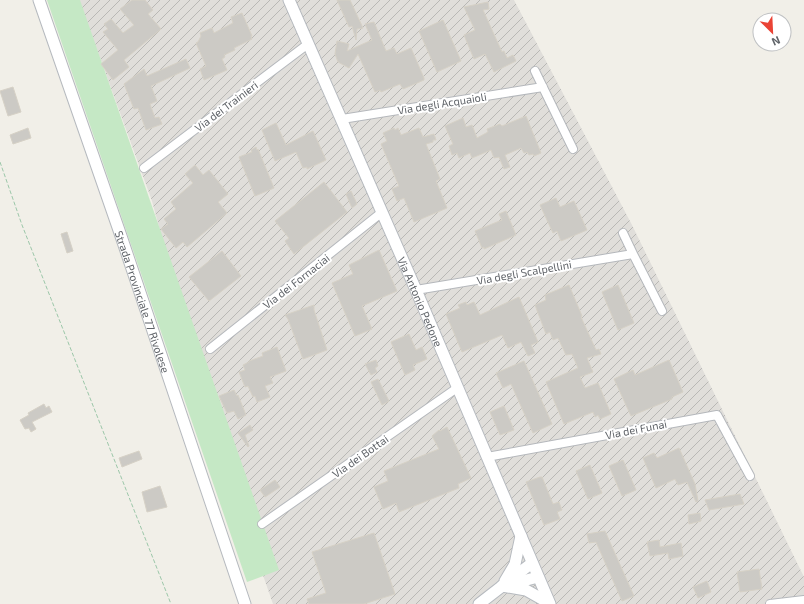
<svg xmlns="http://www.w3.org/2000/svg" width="804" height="604" viewBox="0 0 804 604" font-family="'Exo 2',sans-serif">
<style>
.industrial{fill:url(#industrial-furrows)}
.grass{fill:#c5e8c5}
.building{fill:#cccac5;stroke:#d6d1c6}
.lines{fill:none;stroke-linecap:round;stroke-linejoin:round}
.street-casing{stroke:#b5b8bc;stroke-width:10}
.secondary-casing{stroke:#b6babf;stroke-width:13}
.path{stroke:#9cc7a9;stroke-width:1;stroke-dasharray:4 2;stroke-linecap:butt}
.street{stroke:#fff;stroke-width:8}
.secondary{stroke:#fff;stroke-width:11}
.labels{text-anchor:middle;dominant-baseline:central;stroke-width:4;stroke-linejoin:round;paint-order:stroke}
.street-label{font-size:11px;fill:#5f6368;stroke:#fff}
</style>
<defs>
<pattern id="industrial-furrows" width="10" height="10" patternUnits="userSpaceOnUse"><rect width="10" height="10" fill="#e0deda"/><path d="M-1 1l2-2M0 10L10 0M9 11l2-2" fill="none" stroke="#b9b8b5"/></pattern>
</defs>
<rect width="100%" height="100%" fill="#f1efe8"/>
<!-- industrial -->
<path class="industrial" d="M79,0H514L632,225L804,577V604H273L220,452L152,201Z"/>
<!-- grass -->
<path class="grass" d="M47,0H80L279,570L247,582Z"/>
<!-- building -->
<path class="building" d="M132,0H145L153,10L148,14L161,29L124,60L129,67L113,80L101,64L118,50L103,32L108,29L104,24L111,19L123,33L134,25L120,9Z
M337,0H350L363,28L357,29L356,40L352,26L349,27Z
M488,2L489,9L483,10L502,52L504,51L507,58L513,55L516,61L494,72L485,54L474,59L464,35L475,30L464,7Z
M242,13L252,36H251L252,39L234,48L235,50L224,55L225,57L222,59L227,70L204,80L200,69L206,66L196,43L198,42L201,36L200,33L212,28L214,33L233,23L231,17Z
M443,20L461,61L437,72L419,31Z
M374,22L386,51L394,48L397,54L411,48L424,78V80L403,89L400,84L381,92L380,90L375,92L358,54L349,68L338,62L335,54L337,41L349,44L347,51L372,40L365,24Z
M186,59L190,68L151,86L157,101L150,104L155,118L159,117L162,124L146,130L138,108L134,109L124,84L144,69L147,76Z
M13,87L21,112L8,116L0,91Z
M526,116L541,153L534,156L533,154L529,155L527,152L524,153L521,148L505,155L510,167L504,169L499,157L494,158L491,150L472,158L470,153L459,158L457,153L452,155L449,146L453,144L445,126L463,118L466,127L472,125L477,138L488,132L487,129L500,124L502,126Z
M276,123L286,145L313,131L326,160L307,169V167L303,168L296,152L275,161L262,130Z
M28,128L31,138L13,144L10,135Z
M394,128L395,130L398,128L401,135L419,128L423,137L434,134L436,140H433V142L426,144L440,179L436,181L447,208L414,222L404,198L397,201L392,189L399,186L381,144L387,141L383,133Z
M256,147L257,150L258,149L274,188L255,196L239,157L252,152L251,150Z
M195,165L203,175L209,170L228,194L218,202L227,213L187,247L183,242L176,248L161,229L168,224L164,219L176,209L171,202L193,183L185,174Z
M324,182L347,212L294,254L285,241L289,238L275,221Z
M351,191L357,204L352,208L346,194Z
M556,198L560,207L574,201L587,230L561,241L557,231L553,233L540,205Z
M506,211L516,235L484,249V247L482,248L475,231L502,220L499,214Z
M67,232L73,251L67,253L61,234Z
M379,250L397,291L362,306L372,329L355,336L332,283L353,274L349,265Z
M222,251L241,276L209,301L189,277Z
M569,285L582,316L581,317L596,350L599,349L601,354L587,358L593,372L580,377L585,388L598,383L611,414L600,419L598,415L595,417L593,412L564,424L546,382L578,368L572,354L566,355L558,338L553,340L550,332L546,334L535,305L546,300L545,295Z
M618,285L634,323L618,330L602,292Z
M519,297L538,342L531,345L535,353L528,356L521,342L508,348L502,335L462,352L446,314L460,308L458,305L466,302L467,305L474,302L480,315Z
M314,305V310L327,350L303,359L288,319L285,315Z
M409,334L416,350L422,347L427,359L413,365L415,370L405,375L391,342Z
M277,347L286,371L270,377L273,383L265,386L270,397L257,402L255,396L253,397L248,386L245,387L239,372L245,370L243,365L249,362V361L263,356L262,353Z
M376,360L378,366L375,368L377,372L371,375L365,364Z
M669,360L683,392L672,397V399L631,416L614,379L633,370L635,375Z
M524,361L552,424L533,433L511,384L503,388L496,373Z
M378,379L389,401L382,405L371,382Z
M234,390L237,396L238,395L246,415L238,419L234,411L227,413L219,396Z
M44,404L46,408L49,406L52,412L32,422L36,429L31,432L29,428L25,429L20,420L29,415L28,413Z
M504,406L514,430L500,435L490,412Z
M250,425L253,430L245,435L249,446L248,447L238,433Z
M447,427L471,478L458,484L459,488L399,512L396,503L383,509L374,487L388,481L384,471L439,449L432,436L439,430L440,431Z
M679,448L695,484L698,501L696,502L687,482L678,485L675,479L656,488L643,458L654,453L657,458Z
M139,451L142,459L122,467L119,458Z
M623,460L636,490L622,496L609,466Z
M590,465L602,493L588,499L576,471Z
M540,477H542L553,504L559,502L562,510L557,512L560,519L544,525L526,482Z
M275,480L280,487L265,497L260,490Z
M160,486L167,507L147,512L142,492Z
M740,494L744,504L709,510L705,500Z
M700,513L701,521L689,524L688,515Z
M605,531L634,596L622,601L596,542L589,543L587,534Z
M374,533L395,594L364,604H309L307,599L326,593L312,552Z
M659,540L660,547L681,543L683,556L669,559L668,553L650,556L647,542Z
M759,569L762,589L740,592L737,572Z
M707,581L711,592L698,598L693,587Z"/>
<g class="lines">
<!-- street casing -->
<g class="street-casing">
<path id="street" d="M535,71L573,149
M342,119L543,87
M144,168L308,44
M623,233L633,254
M416,290L633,254L662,311
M210,349L381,213
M487,457L717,415L750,476
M262,524L457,388
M770,604L804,600"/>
</g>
<!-- secondary casing -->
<g class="secondary-casing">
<g id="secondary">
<path id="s1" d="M39,0L121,236L245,604"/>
<path id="s2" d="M289,0L416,290L550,604"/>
<path d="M505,581L515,564L521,536"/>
<path d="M508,585L538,577"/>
<path d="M502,586L526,590L549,603"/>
<path d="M479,604L532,563"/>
</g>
</g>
<!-- path -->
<path class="path" d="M0,162L22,225L171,604"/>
<!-- street -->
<use href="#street" class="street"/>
<!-- secondary -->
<use href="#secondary" class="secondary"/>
</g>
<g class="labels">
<!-- street labels -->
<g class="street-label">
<text transform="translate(442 103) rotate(-9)">Via degli Acquaioli</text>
<text transform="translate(226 106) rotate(-37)">Via dei Trainieri</text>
<text transform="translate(524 272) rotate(-10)">Via degli Scalpellini</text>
<text transform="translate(296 281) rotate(-38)">Via dei Fornaciai</text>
<text stroke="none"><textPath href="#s1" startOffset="319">Strada Provinciale 77 Rivolese</textPath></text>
<text stroke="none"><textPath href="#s2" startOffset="329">Via Antonio Pedone</textPath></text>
<text transform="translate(636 429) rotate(-11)">Via dei Funai</text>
<text transform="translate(360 456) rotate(-35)">Via dei Bottai</text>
</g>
</g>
<!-- north arrow -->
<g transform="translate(772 32) rotate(156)"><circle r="19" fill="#ffffff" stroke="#bfc1c3"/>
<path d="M0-3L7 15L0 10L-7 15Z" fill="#ea4335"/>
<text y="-6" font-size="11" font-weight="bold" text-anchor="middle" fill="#5f6368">N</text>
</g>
</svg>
